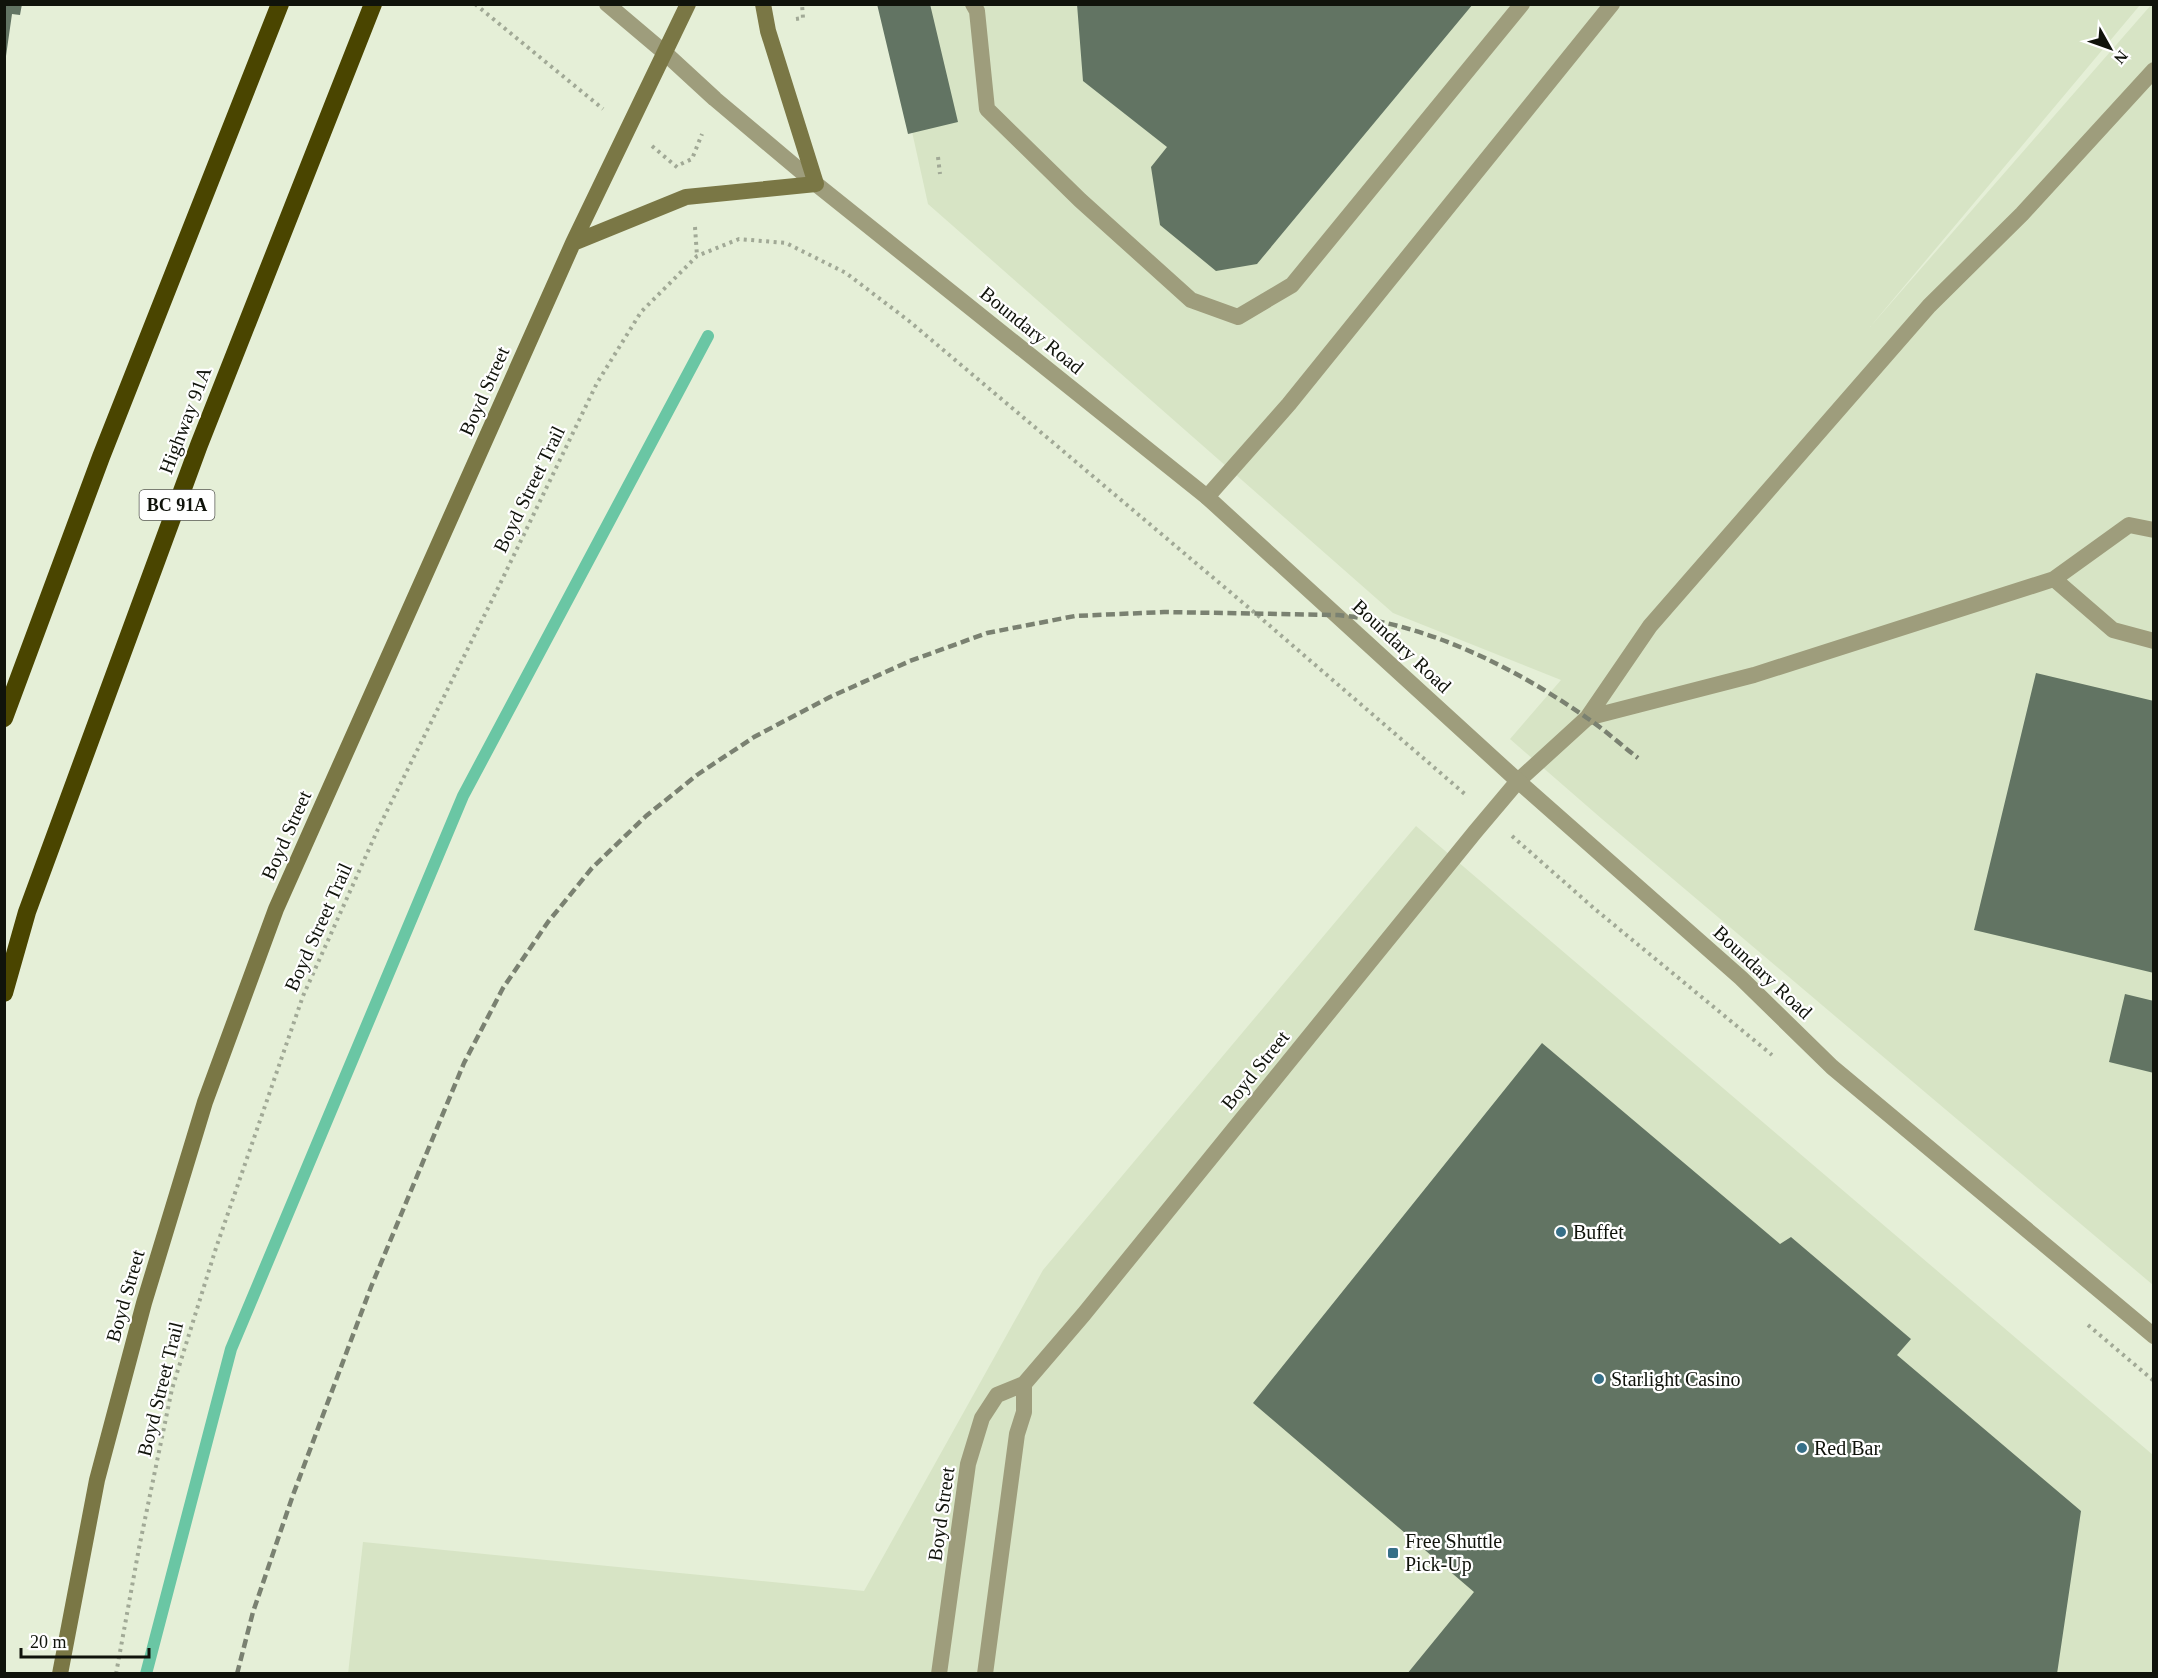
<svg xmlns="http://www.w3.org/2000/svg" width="2158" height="1678" viewBox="0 0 2158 1678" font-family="'Times New Roman',serif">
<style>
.built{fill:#d7e4c5}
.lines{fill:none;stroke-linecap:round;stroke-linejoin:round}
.stream{stroke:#6ac6a4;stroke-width:12}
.building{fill:#627463}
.path{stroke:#a1a996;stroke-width:4;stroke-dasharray:3 4.5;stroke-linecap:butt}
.service{stroke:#9e9d7c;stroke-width:16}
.minor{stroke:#9e9d7c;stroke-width:16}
.tertiary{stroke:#9e9d7c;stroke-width:16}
.secondary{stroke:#7a7745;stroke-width:16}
.motorway{stroke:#4a4500;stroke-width:18}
.rail{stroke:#7a8171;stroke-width:4.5;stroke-dasharray:9 4.5;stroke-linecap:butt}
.poi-dot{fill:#366f88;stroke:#fff;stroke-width:2}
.labels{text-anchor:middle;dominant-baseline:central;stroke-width:4.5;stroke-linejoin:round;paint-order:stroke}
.shield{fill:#fff;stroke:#585a54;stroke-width:1.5}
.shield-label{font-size:18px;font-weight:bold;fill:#10130b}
.street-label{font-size:20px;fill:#10130b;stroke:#fff}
.poi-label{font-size:20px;fill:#10130b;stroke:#fff;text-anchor:start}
</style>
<rect width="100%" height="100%" fill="#e5efd7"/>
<!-- built -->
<path class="built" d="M884,5H2140L1870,327L2151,5H2153V1285L1602,819L1510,739L1561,680L1393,613L928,204Z
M1416,826L2153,1455V1673L348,1674L363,1542L864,1591L1043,1270Z"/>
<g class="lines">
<!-- stream -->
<path class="stream" d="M146,1674L231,1349L463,796L708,336"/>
</g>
<!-- building -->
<path class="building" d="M4,4H22L20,15L12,14L6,56Z
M877,4H930L958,122L908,134Z
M1077,4H1473L1257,264L1216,271L1160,225L1151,167L1167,147L1083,81Z
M2036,673L2154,701V973L1974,930Z
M2125,994L2154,1001V1073L2109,1062Z
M1542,1043L1780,1244L1791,1237L1911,1339L1897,1355L2081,1511L2057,1674H1407L1474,1592L1253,1403Z"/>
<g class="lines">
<!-- path -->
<path class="path" d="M475,4L603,109
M796,19L803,18L802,4
M652,146L678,168
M938,157L940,174
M681,164L692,159L702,134
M695,227L697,256
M1512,836L1596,910L1772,1055
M2088,1325L2154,1381
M116,1674L139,1548L172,1389L216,1248L303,996L378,829L499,586L597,383L641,312L697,256L739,239L786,243L846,273L909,321L1255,613L1466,795"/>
<!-- service -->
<path class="service" d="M973,4L977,11L987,109L1080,200L1191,300L1238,317L1292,285L1522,4
M1207,497L1289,404L1612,4
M2054,579L2113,630L2154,641
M1587,718L1650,626L1929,306L2022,214L2154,70
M1518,781L1587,718L1754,675L2054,579L2129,525L2154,530"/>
<!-- minor -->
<path class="minor" d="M665,53L715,99L816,184L1207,497L1518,781L1741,978L1832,1067L2154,1336
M939,1674L968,1464L982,1418L997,1395L1024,1384L1084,1314L1475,832L1518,781
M985,1674L1017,1434L1024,1412V1384"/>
<!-- tertiary -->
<path class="tertiary" d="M607,4L665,53"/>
<!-- secondary -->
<path class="secondary" d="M573,243L686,197L816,184L768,31L763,4
M60,1674L97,1480L144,1303L205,1102L276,909L573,243L688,4"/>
<!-- motorway -->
<path class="motorway" d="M4,718L101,457L280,4
M4,993L27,912L199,445L373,4"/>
<!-- rail -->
<path class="rail" d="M237,1674L253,1612L293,1495L371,1287L464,1063L503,988L548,922L592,868L646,816L697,775L754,737L830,697L910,661L987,633L1075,616L1164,612L1338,615C1428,624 1514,667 1587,718C1605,730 1621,745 1638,758"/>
</g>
<!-- markers -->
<g class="poi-dot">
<circle cx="1561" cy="1232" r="6"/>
<circle cx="1599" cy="1379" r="6"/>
<circle cx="1802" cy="1448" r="6"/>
<rect x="1387" y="1547" width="12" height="12" rx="3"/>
</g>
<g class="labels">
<!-- shield labels -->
<rect class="shield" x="139.5" y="490" width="75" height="30" rx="4.5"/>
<g class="shield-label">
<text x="177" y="505">BC 91A</text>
</g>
<!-- street labels -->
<g class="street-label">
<text transform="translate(1032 330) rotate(39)">Boundary Road</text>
<text transform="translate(484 391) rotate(-66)">Boyd Street</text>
<text transform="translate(185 420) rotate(-69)">Highway 91A</text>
<text transform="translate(529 489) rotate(-64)">Boyd Street Trail</text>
<text transform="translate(1402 646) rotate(43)">Boundary Road</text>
<text transform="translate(286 835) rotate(-66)">Boyd Street</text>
<text transform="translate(318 927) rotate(-66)">Boyd Street Trail</text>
<text transform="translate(1763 972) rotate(43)">Boundary Road</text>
<text transform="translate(1255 1070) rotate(-51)">Boyd Street</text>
<text transform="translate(125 1296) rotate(-74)">Boyd Street</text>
<text transform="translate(160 1389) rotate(-76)">Boyd Street Trail</text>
<text transform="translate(941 1514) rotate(-82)">Boyd Street</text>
</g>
<!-- poi labels -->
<g class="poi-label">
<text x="1573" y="1232">Buffet</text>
<text x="1611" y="1379">Starlight Casino</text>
<text x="1814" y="1448">Red Bar</text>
<text x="1405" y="1541">Free Shuttle<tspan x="1405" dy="23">Pick-Up</tspan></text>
</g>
</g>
<!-- border -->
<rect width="2158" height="1678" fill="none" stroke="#10130b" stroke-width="12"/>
<!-- north arrow -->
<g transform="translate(2110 48) rotate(130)" stroke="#ffffff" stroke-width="4.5" paint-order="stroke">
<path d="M0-4.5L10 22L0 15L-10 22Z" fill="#10130b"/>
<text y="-9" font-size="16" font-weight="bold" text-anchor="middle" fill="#10130b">N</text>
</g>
<!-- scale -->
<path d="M21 1648v9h128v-9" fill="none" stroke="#10130b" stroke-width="3"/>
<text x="30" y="1648" font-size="18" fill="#10130b" stroke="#ffffff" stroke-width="4.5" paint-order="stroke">20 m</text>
</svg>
